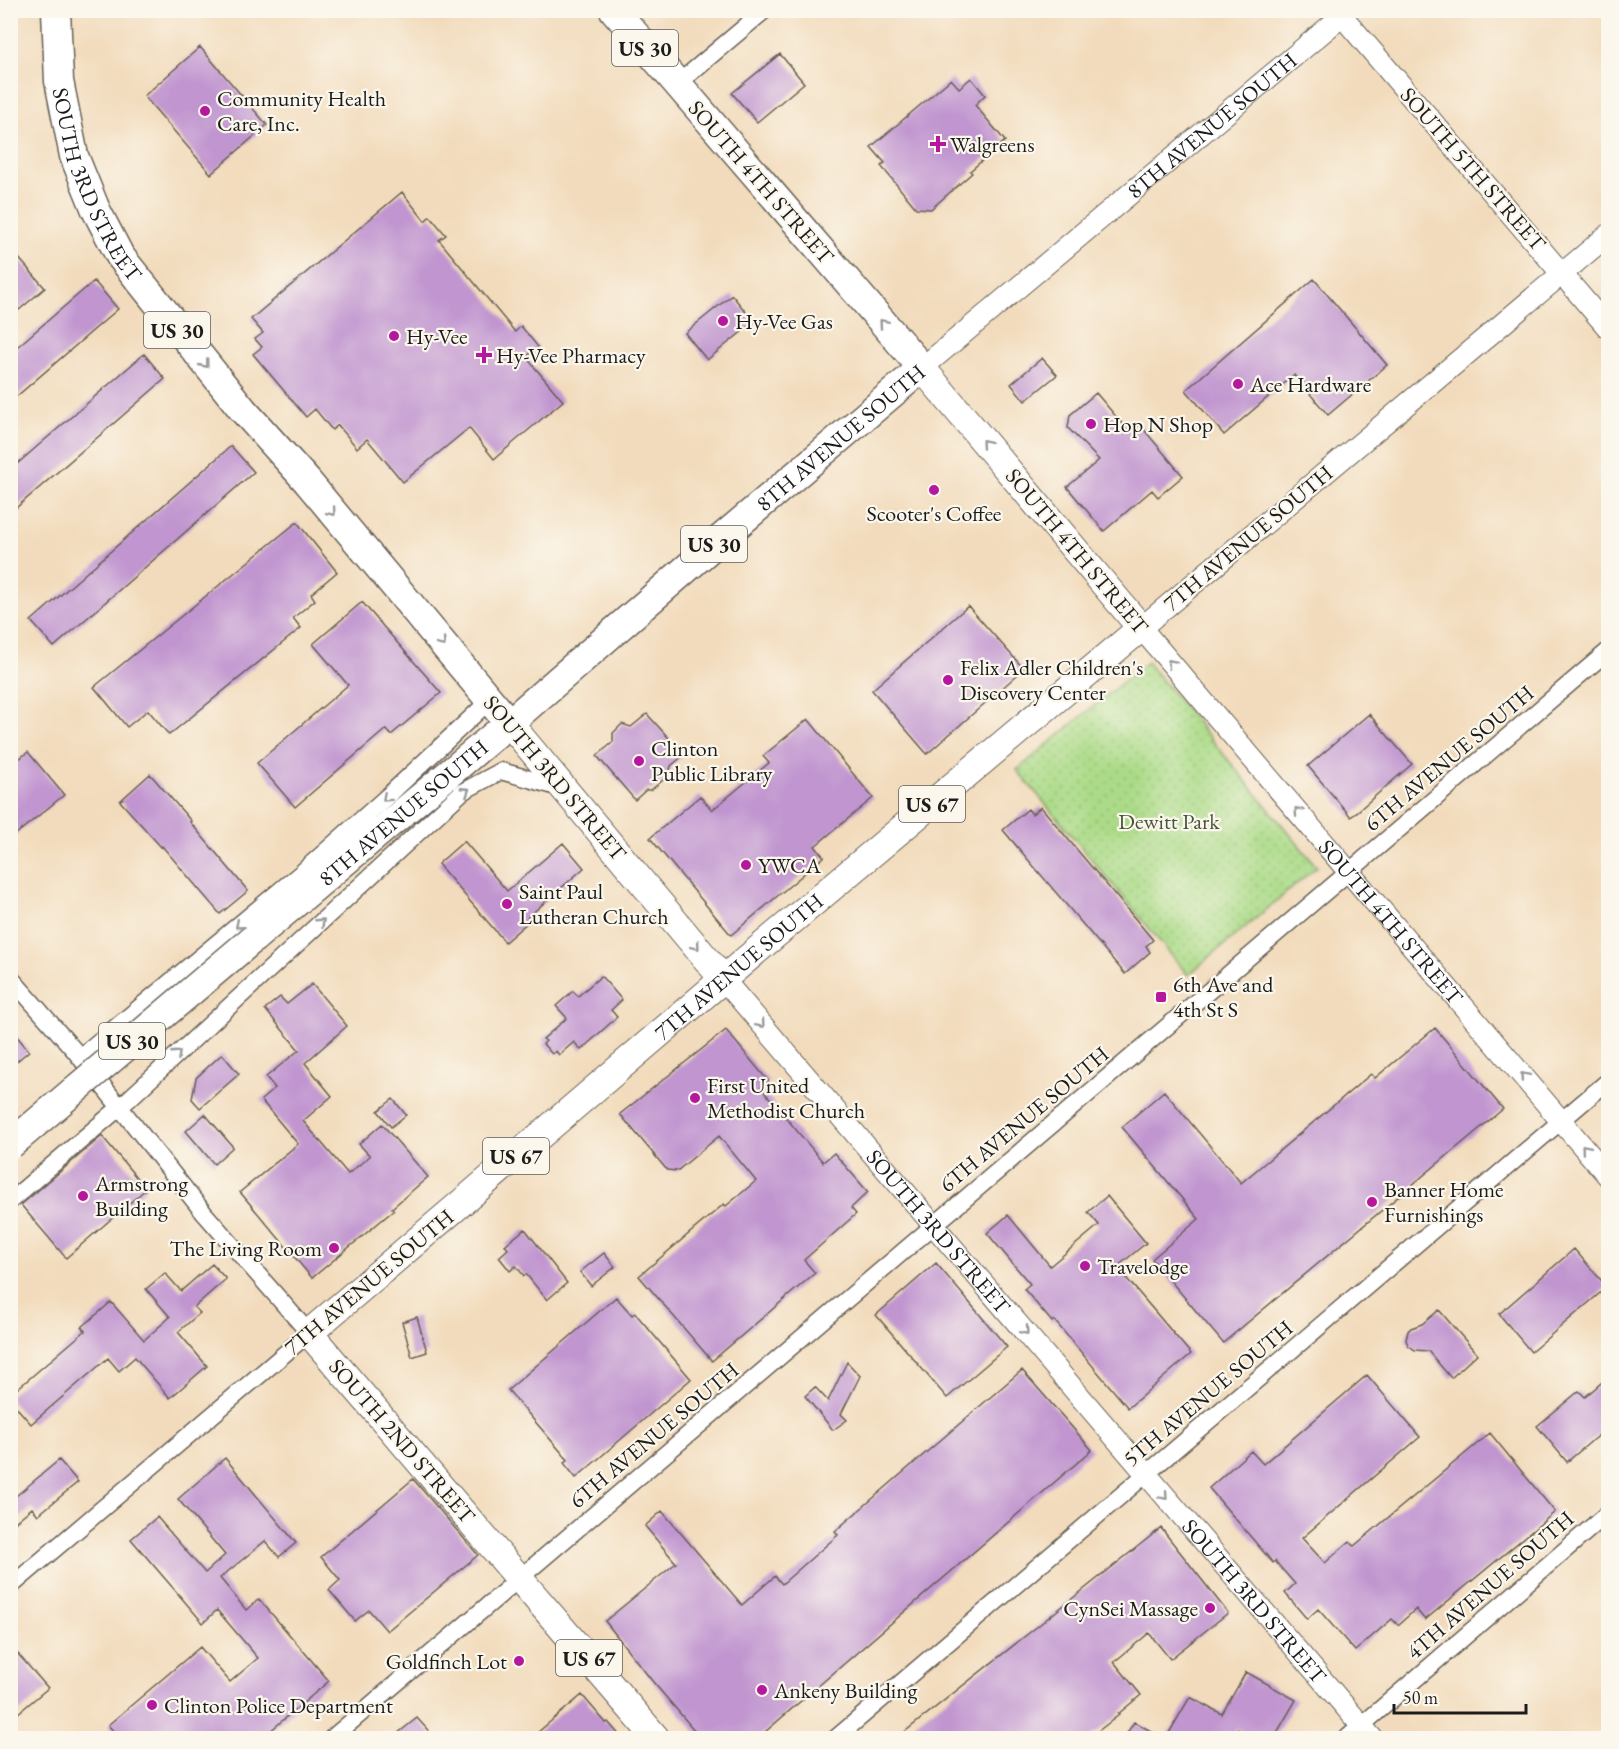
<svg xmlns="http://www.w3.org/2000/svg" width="1619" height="1749" viewBox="0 0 1619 1749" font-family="'EB Garamond',serif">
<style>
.park{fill:url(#park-dots);stroke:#647c52;stroke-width:1.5}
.building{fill:#c196d0}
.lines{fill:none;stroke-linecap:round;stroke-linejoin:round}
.minor-casing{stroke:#675f54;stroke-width:19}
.tertiary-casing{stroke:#675f54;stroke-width:23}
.primary-casing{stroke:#675f54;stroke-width:29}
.trunk-casing{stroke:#675f54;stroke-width:31}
.minor{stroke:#fff;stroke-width:16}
.tertiary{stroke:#fff;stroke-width:21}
.primary{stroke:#fff;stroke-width:27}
.trunk{stroke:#fff;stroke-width:28}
.trunk-bridge-casing{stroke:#675f54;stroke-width:31;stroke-linecap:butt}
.trunk-bridge{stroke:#fff;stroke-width:28}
.oneway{stroke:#999}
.poi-dot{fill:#b5179e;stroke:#fbf7ec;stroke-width:2}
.labels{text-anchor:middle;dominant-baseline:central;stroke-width:4.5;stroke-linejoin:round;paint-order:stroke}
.shield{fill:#fbf7ec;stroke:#5f5e5a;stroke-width:1.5}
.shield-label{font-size:21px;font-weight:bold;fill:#1c1c1c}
.poi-label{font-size:22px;fill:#1c1c1c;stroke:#fbf7ec;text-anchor:start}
.street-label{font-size:22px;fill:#1c1c1c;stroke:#fbf7ec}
.park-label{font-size:22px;fill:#47553c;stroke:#fbf7ec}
</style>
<defs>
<pattern id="park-dots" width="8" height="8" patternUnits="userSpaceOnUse" patternTransform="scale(1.5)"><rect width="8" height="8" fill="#acdb88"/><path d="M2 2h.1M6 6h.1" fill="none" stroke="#93bb75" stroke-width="1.8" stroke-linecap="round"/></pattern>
</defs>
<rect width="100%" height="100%" fill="#fbf7ec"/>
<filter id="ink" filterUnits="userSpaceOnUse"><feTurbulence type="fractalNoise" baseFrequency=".0167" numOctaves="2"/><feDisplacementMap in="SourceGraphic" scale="12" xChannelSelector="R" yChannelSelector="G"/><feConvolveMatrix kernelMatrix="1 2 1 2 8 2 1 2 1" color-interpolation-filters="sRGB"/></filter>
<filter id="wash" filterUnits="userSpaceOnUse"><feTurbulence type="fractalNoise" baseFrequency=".008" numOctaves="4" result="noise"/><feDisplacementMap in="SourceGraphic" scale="24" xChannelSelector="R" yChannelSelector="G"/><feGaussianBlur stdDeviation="1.35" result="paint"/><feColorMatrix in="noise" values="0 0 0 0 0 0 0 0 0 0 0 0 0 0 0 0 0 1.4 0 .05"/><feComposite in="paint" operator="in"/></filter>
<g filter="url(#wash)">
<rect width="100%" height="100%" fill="#f2dbbc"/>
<!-- park -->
<path class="park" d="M1147,662L1317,867L1188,975L1017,770Z"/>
<g id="blocks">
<!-- building -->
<path class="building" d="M200,47L267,125L211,174L144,96Z
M780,54L804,83L757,122L732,93Z
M971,78L985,95L975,105L1005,141L970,171L972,173L931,209L916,208L881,166L885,163L871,147L951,79L959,88Z
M402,192L425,221L430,216L446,235L439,240L515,332L521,326L538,347L526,357L563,401L494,459L469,428L403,482L367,439L357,448L338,425L332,430L315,409L306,417L253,354L262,347L255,339L263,333L251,319Z
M10,248L45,288L19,310L10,300Z
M1314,279L1387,365L1328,415L1294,375L1224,435L1186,390Z
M94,281L118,309L10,402V353Z
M732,295L754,322L707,360L685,333Z
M144,354L165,379L10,513V470Z
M1042,358L1057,375L1025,401L1011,384Z
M1096,393L1130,433L1140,425L1183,476L1158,497L1152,490L1104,531L1067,487L1099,460L1068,428L1070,415Z
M231,446L254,472L54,647L31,621Z
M297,522L337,572L311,594L315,600L293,618L301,628L169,735L148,710L127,727L94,687Z
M362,602L441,693L391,735L386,729L295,807L257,763L348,685L313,644Z
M968,606L1024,669L927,754L872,690Z
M647,714L684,755L671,766L669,775L651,790H646L635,800L597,756L613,742V733L622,724L631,727Z
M1369,714L1412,764L1351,817L1308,766Z
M808,719L873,798L815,846L824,857L731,935L650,838L700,796L712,810L769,763L763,756Z
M28,752L64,795L10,839V766Z
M150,774L191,821L190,822L248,891L220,914L162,846L161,847L120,801Z
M1041,807L1153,940L1146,946L1150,952L1125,974L1003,830L1028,809L1032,814Z
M464,841L507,891L563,843L584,868L528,917L530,920L505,942L438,864Z
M601,976L622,1000L611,1010L617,1017L581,1050L574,1042L559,1055L556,1051L552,1054L543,1044L546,1041L543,1039L567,1018L556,1006L573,991L578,996Z
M312,984L347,1026L305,1063L332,1096L303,1121L348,1174L370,1156L359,1144L382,1124L428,1177L392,1208L394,1210L312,1278L240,1192L298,1144L261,1100L275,1088L266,1077L299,1050L265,1009L280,997L287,1004Z
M10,1028L29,1051L10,1067Z
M1435,1028L1503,1109L1223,1343L1152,1259L1199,1219L1122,1127L1164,1091L1241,1183L1371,1074L1375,1078Z
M726,1030L769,1082L761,1088L823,1162L834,1153L868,1192L851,1208L856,1214L804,1260L815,1273L712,1361L639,1276L724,1204L726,1206L756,1181L719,1136L677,1171L667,1170L620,1114Z
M222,1054L239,1074L200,1108L192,1099L196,1078Z
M393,1099L406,1115L391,1127L378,1111Z
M205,1114L233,1147L214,1164L186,1131Z
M102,1136L146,1189L66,1258L21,1205Z
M1107,1196L1146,1243L1117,1267L1191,1354L1128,1408L1054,1320L1052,1322L1024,1289L1030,1284L987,1233L1008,1215L1050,1266L1099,1225L1088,1212Z
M525,1229L567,1283L547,1300L526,1274L524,1276L516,1266L510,1271L499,1257L508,1249L505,1245Z
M1574,1249L1607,1287L1531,1352L1499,1314Z
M604,1253L615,1267L591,1286L580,1272Z
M936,1263L1007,1347L947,1398L876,1315Z
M212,1264L226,1279L194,1307L200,1313L178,1332L207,1366L170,1398L135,1357L119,1371L108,1358L31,1424L10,1400V1395L85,1331L82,1327L111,1302L144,1340L170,1317L146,1289L165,1273L181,1291Z
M616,1297L632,1315L635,1313L691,1379L576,1478L564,1463L568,1460L508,1390Z
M1439,1310L1477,1354L1451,1378L1428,1351L1415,1350L1408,1345L1406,1340L1408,1331L1411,1328L1422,1324Z
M417,1317L427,1352L412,1357L402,1322Z
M847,1362L860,1376L841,1414L847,1420L833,1430L805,1396L815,1387L828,1401Z
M1022,1370L1092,1450L758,1738H701L653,1682L605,1621L676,1563L645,1526L662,1511L742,1605L775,1576L782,1584L838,1535L835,1531Z
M1367,1375L1420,1437L1302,1538L1325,1563L1350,1541L1354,1546L1490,1433L1555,1512L1425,1620L1416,1609L1398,1625L1392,1619L1355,1651L1318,1609L1307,1619L1285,1593L1295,1584L1275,1561L1273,1563L1209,1488L1251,1451L1263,1464Z
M1608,1377V1427L1567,1462L1537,1426L1579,1391L1585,1397Z
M225,1458L296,1543L279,1557L265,1541L220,1578L246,1610L259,1599L329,1681L262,1738H119L108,1725L200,1647L230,1682L258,1658L217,1610L203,1623L131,1539L157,1517L205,1573L225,1555L178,1499Z
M59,1460L78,1482L38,1515L32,1508L10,1526V1501Z
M413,1479L478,1555L387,1631L369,1610L355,1621L329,1590L340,1580L321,1557Z
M1161,1528L1228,1613L1170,1659L1149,1633L1114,1662L1141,1695L1118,1714L1119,1715L1089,1738H897Z
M10,1645L48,1688L10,1720Z
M1246,1672L1296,1700L1274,1738H1256L1237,1729L1232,1738H1166L1190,1697L1222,1714Z
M582,1695L606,1723L608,1722L622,1738H531Z
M417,1718L435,1738H392Z
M1134,1722L1164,1738H1124Z"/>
</g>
</g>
<g filter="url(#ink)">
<use href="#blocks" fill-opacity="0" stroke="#675f54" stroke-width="1.5"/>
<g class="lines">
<!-- minor casing -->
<g class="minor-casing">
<path id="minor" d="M676,85L765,10
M10,977L75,1051L204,1213L309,1333L10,1587
M80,1057L301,873L391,793L490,700
M10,1201L119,1108L462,792L501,771L561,788
M332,1738L1608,651
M836,1738L1608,1081
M1347,1738L1608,1513"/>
</g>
<!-- tertiary casing -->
<g class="tertiary-casing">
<g id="tertiary">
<path d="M1337,10L1608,328"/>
<path id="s1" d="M1608,235L1141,628L1608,1176"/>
<path id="s2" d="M922,368L1342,16"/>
<path id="s3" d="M723,979L1372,1738"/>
</g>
</g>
<!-- primary casing -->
<g class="primary-casing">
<g id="primary">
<path d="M509,723L723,979"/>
<path id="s4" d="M656,1738L309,1333L762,946L1141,628L922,368"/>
</g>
</g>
<!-- trunk casing -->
<g class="trunk-casing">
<g id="trunk">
<path id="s5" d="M56,10L59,81L74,156L96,210L120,256L243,410L307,481L509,723"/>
<path id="s6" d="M254,938L509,723L717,542L922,368L614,10"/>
</g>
</g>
<!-- minor -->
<use href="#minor" class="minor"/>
<!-- tertiary -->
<use href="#tertiary" class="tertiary"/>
<!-- primary -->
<use href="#primary" class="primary"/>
<!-- trunk -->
<use href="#trunk" class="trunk"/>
<!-- trunk-bridge casing -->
<g class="trunk-bridge-casing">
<path id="trunk-bridge" d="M10,1145L254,938"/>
</g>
<!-- trunk-bridge -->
<use href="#trunk-bridge" class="trunk-bridge"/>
</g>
<!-- one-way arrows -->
<defs><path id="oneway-chevron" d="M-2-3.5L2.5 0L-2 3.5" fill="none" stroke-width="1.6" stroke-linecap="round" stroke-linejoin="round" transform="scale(1.5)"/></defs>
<g class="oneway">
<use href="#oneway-chevron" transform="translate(883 323) rotate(-131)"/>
<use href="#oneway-chevron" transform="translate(205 364) rotate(51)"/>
<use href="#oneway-chevron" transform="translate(985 443) rotate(-130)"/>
<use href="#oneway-chevron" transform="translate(332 512) rotate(50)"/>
<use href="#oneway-chevron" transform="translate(442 643) rotate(50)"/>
<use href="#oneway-chevron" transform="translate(1171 663) rotate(-131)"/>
<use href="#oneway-chevron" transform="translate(466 791) rotate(-33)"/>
<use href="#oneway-chevron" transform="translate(386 798) rotate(138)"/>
<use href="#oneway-chevron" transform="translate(1298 811) rotate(-131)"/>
<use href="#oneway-chevron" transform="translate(321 922) rotate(-43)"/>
<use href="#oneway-chevron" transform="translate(239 925) rotate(140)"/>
<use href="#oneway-chevron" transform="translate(696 946) rotate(50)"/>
<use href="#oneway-chevron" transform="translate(761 1024) rotate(49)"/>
<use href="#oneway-chevron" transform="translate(177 1054) rotate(-43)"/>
<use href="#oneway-chevron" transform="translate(1524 1076) rotate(-130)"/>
<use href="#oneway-chevron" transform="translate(1585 1148) rotate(-130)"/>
<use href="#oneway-chevron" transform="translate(1025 1331) rotate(49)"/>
<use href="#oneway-chevron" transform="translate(1164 1496) rotate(49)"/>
</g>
</g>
<!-- markers -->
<g class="poi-dot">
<circle cx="205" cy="111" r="6"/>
<path d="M935 135h6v6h6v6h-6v6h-6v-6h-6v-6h6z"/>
<circle cx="723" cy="321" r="6"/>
<circle cx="394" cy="336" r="6"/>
<path d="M481 346h6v6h6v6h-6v6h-6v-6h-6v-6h6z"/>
<circle cx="1238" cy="384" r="6"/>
<circle cx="1091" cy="424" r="6"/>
<circle cx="934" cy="490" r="6"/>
<circle cx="948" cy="680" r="6"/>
<circle cx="639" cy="761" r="6"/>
<circle cx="746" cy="865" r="6"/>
<circle cx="507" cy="904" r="6"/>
<rect x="1155" y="991" width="12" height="12" rx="3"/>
<circle cx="695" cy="1098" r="6"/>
<circle cx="83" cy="1196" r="6"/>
<circle cx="1372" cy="1202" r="6"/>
<circle cx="334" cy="1248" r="6"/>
<circle cx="1085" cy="1266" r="6"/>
<circle cx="1210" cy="1608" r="6"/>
<circle cx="519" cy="1661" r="6"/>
<circle cx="762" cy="1690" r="6"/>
<circle cx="152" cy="1705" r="6"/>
</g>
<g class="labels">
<!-- shield labels -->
<g class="shield">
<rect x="612" y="30" width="66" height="36" rx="4.5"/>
<rect x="144" y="312" width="66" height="36" rx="4.5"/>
<rect x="681" y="526" width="66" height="36" rx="4.5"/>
<rect x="899" y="786" width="66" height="36" rx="4.5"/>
<rect x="99" y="1023" width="66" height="36" rx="4.5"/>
<rect x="483" y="1138" width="66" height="36" rx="4.5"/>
<rect x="556" y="1640" width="66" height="36" rx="4.5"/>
</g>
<g class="shield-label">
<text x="645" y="48">US 30</text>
<text x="177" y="330">US 30</text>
<text x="714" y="544">US 30</text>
<text x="932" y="804">US 67</text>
<text x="132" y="1041">US 30</text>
<text x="516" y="1156">US 67</text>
<text x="589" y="1658">US 67</text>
</g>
<!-- poi labels -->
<g class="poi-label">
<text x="217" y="98">Community Health<tspan x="217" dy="25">Care, Inc.</tspan></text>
<text x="950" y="144">Walgreens</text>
<text x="735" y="321">Hy-Vee Gas</text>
<text x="406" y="336">Hy-Vee</text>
<text x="496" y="355">Hy-Vee Pharmacy</text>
<text x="1250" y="384">Ace Hardware</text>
<text x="1103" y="424">Hop N Shop</text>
<text x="934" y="513" text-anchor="middle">Scooter's Coffee</text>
<text x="960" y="667">Felix Adler Children's<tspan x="960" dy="25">Discovery Center</tspan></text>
<text x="651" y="748">Clinton<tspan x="651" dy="25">Public Library</tspan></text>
<text x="758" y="865">YWCA</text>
<text x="519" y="891">Saint Paul<tspan x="519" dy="25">Lutheran Church</tspan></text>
<text x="1173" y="984">6th Ave and<tspan x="1173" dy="25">4th St S</tspan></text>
<text x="707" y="1085">First United<tspan x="707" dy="25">Methodist Church</tspan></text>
<text x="95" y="1183">Armstrong<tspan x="95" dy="25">Building</tspan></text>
<text x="1384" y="1189">Banner Home<tspan x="1384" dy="25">Furnishings</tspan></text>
<text x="322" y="1248" text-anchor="end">The Living Room</text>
<text x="1097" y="1266">Travelodge</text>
<text x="1198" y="1608" text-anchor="end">CynSei Massage</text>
<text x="507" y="1661" text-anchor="end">Goldfinch Lot</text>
<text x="774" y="1690">Ankeny Building</text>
<text x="164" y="1705">Clinton Police Department</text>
</g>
<!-- street labels -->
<g class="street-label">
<text stroke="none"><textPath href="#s2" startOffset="378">8TH AVENUE SOUTH</textPath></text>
<text transform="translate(1473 169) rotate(49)">SOUTH 5TH STREET</text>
<text stroke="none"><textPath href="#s5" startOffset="182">SOUTH 3RD STREET</textPath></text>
<text transform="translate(761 182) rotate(49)">SOUTH 4TH STREET</text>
<text stroke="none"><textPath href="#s6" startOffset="771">8TH AVENUE SOUTH</textPath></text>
<text transform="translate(1248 538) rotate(-40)">7TH AVENUE SOUTH</text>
<text transform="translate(1077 551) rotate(50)">SOUTH 4TH STREET</text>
<text transform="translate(1449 758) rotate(-40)">6TH AVENUE SOUTH</text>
<text transform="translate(555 778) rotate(50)">SOUTH 3RD STREET</text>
<text stroke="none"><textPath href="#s6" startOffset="195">8TH AVENUE SOUTH</textPath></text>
<text stroke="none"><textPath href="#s1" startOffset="996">SOUTH 4TH STREET</textPath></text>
<text stroke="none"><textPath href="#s4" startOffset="1098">7TH AVENUE SOUTH</textPath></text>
<text transform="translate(1024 1119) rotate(-40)">6TH AVENUE SOUTH</text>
<text stroke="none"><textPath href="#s3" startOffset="332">SOUTH 3RD STREET</textPath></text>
<text transform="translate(369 1282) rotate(-40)">7TH AVENUE SOUTH</text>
<text transform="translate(1208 1393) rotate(-40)">5TH AVENUE SOUTH</text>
<text transform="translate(654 1435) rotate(-40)">6TH AVENUE SOUTH</text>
<text transform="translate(402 1441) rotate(49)">SOUTH 2ND STREET</text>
<text transform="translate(1490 1585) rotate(-41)">4TH AVENUE SOUTH</text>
<text stroke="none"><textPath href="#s3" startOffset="818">SOUTH 3RD STREET</textPath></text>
</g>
<!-- park labels -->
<g class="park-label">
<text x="1169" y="821">Dewitt Park</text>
</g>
</g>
<!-- margin -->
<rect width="1619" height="1749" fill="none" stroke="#fbf7ec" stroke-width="36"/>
<!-- scale -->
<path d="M1394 1704v9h132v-9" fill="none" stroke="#1c1c1c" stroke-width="3"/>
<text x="1403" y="1704" font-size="18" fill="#1c1c1c" stroke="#fbf7ec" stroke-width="4.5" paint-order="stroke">50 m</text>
</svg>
